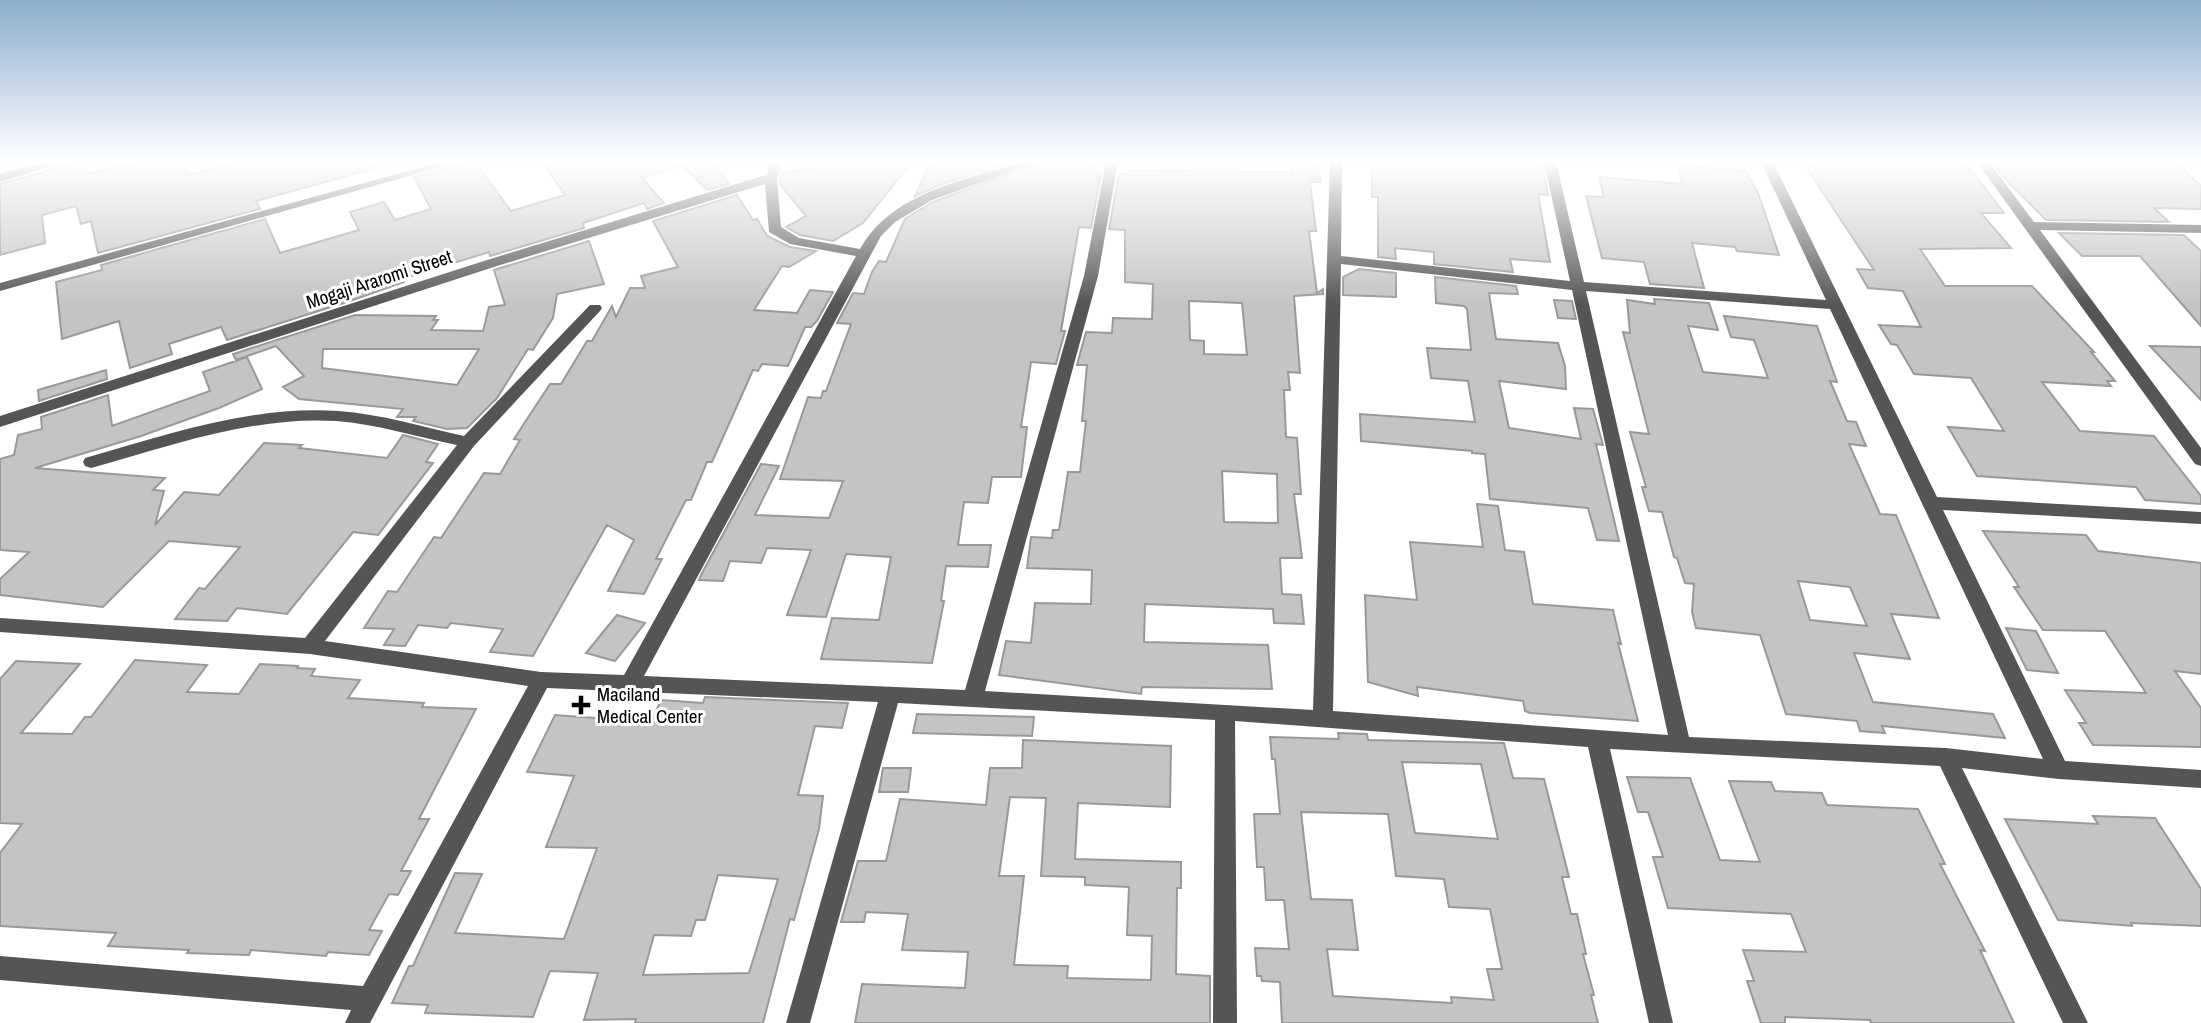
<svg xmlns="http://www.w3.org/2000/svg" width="2201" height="1023" viewBox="0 0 2201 1023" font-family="'Archivo Narrow',sans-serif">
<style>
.building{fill:#c4c4c4;stroke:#999;stroke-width:2;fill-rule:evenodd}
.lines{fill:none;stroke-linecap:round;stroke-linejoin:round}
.minor{fill:#555;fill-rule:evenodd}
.poi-dot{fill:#000;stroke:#fff;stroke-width:2.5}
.labels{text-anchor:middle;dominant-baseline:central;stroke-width:6;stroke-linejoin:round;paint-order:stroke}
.street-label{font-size:19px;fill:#000;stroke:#fff}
.poi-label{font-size:19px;fill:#000;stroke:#fff;text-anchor:start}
</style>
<rect width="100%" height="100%" fill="#fff"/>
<!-- building -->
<path class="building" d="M70,162H85L86,174L138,162H184L188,175L237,162H379L380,167L256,201L260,209L98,253L91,221L81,224L76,206L42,215L45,243L0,255V184L68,165Z
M462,162H466L467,172L480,169L511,211L565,195L542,162H714L729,184L707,190L681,164V166L642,178L664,203L647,209L644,203L583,223L584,228L490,256L489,252L402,279L404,282L350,301L227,340L221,327L169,344L172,354L130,368L119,321L62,339L56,282L102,270L101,265L265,219L280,253L359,230L350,212L384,202L395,220L431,209L414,177L460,165Z
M813,162H912L863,223L833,241L800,235L786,227L806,216L780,184V179L782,173L815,168Z
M930,162H1014L945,183L915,196Z
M1041,162H1095V172L1101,173L1091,228L1079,227L1061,331H1065L1056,364L1031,362L1021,427H1027L1021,477H992L988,503L964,502L958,545H991L988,567L946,566L941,601H944L932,663L821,659L832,618L879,620L891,557L846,554L826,617L787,615L811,550L767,548L761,563L730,561L723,581L699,580L701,575L761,464L779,466L755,515L829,518L843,481L780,479L808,397L821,398L823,391H826L851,324L837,323L853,293L864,294L872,272L879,261L886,262L905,219L933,202Z
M1189,162H1234L1237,164V172H1292V162H1316L1321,182H1310L1316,231H1309L1317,293L1323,289V294L1294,296L1300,373L1288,372L1290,390H1284L1286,437L1297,438L1301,494H1294L1302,558H1280L1282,594L1301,595L1304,624L1274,623L1273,609L1145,604L1144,642L1268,645L1272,689L1142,687L1141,694L999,675L1006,641L1031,643L1035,603L1091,604L1092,570L1027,568L1031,537L1052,538L1053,530H1059L1068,472H1080L1086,421H1082L1087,365H1077L1086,332L1112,333L1113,318L1152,319L1153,284L1125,282V230L1109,229L1119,174H1129V170L1190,171ZM1189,301L1242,303L1247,355L1204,354V341L1190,340ZM1222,471L1277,474L1278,523L1224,522Z
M1372,162H1542L1548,195L1538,194L1550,262L1510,259L1513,272L1434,264V252L1395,248L1396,259L1378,257V197H1372Z
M1811,162H1965L2004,213H1981L2011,248L1920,249L1945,286H2032L2094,352H2091L2115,381H2107L2111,386L2042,382L2080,431L2154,436L2201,496V504L2145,500L2136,487L1977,476L1948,427L2004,431L1971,378L1914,374L1897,345L1891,344L1879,325L1921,327L1903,291L1868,288L1857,269L1874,270L1804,164H1813Z
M1992,162H2176L2201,186V209L2154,208L2169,222L2046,220L2006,180Z
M1676,165L1746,171L1758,193L1779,255L1737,251L1735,247L1692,243L1704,288L1650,284L1644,262L1602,258L1586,196L1604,197L1599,177L1683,184Z
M737,195L753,220L757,219L767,236L790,247L816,251L789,267L782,266L754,310L797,313L810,290L833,292L817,321L811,327H805L788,366L762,364L758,371L753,370L712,462H707L691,500H686L656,559H662L644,594L608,591L634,540L607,525L533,656L490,652L503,629L451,623L447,628L418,625L405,646L384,645L394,629L364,628L388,591L397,592L434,537L441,538L484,473L500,474L520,440L514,439L550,384H561L587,341H592L612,306L616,317L630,288H645L641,276L678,267L653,221Z
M2059,233L2184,235L2201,251V326L2140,256H2082Z
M589,241L604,284L557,294L553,318L533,350L528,349L497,398L467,428L447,429L413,421L416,417H397L403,409L299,399L283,387L304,376L276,346L236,360L233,354L355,315L436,316L433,320H438L431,330L483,331L489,307L505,305L494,270ZM323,349H479L457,385L322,368Z
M1359,269L1396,273V297L1343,295V277Z
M1435,277L1516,286L1518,294L1489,293L1496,339L1558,343L1565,366L1566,389L1499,381L1509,428L1581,439L1574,408L1593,409L1603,445L1596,444L1619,541L1597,540L1588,508L1490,499L1485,454L1472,453V451L1361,441L1360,414L1475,422L1468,381L1431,378L1427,348L1471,350L1467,309L1464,306L1436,303Z
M1654,299L1709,303L1718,330L1688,326L1703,372L1768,378L1754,340L1731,337L1724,316L1817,326L1837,382L1830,381L1847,421L1856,422L1866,446L1849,444L1880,514L1896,515L1939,618L1891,614L1910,659L1854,653L1873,702L1993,714L2005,738L1882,726L1885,733L1860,731L1857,721L1786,714L1760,635L1696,628L1692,612L1694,584L1685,583L1677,558L1674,557L1662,512L1649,511L1642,487H1646L1630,432L1649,434L1623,332L1630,333L1627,300L1655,304ZM1798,581L1850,587L1867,626L1810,620Z
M1554,300L1572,301L1576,319L1558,318Z
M2150,346L2201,347V400Z
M247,357L262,389L219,408L141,436L35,468L165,478L153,490L164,491L155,525L184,492L219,495L264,443L302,445L299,448L387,458L403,435L438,444L426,462L433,463L378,535L353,532L287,614L237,608L227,621L175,619L199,588L205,589L240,547L169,541L103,607L0,595V579L29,552L0,550V459L14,455L18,435L42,429L41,417L108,395L112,426L210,391L203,372Z
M106,370L107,379L39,401L38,390Z
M1477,504L1498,506L1505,550L1524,552L1533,604L1613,610L1621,644L1618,643L1638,721L1530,713L1525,711L1523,701L1417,687L1418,696L1368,682L1365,595L1417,600L1410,542L1483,547Z
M1983,531L2086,535L2098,551L2201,563V674L2175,671L2201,708V747L2093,745L2079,723H2086L2065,690L2146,693L2105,631L2043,630L2014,587H2019Z
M617,615L645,623L615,661L586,653Z
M2006,628L2036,631L2058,673L2027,670Z
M135,660L207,665L187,692L239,694L260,664L298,666L297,668L315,669L311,676L360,680L348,698L424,703L422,707L476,709L419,819H429L401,871H411L398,895L389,894L369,930L382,931L369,955L328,952L326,956L251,950L249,955L187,953L189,950L108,946L116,933L0,926V853L22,824L0,823V679L16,661L80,664L21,733L72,734L85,717H91Z
M705,697L848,703L842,728L815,726L798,795L823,796L819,829L794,920L790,919L763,1023H635L636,1019L584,1020L598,973L550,971L533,1017L425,1013L428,1005L392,1003L409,966H413L455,873L482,874L455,933L564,939L597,848L546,847L574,776L527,772L555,715L651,722L661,700L703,703ZM718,875L778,879L749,973L643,975L654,935L691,936L696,920H705Z
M917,714L1034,717L1032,736L913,733Z
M1338,733L1367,734L1368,740L1504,743L1513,778L1544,779L1569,877H1562L1571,914H1577L1586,954H1583L1594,995H1591L1598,1023H1282L1280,982L1262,981L1261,976H1257L1255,948L1289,949L1284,900H1266L1264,867H1257L1254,814H1280L1275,759H1272L1270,737L1339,739ZM1402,762L1481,764L1498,839L1415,833ZM1301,812L1388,814L1396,876L1444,879L1449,907L1490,909L1502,969H1487L1494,1000L1451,997L1452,1003L1333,996L1327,949L1358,950L1352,900L1311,899Z
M1023,740L1171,746L1170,807L1078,803L1075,859L1181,862V888H1177L1176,974L1210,976V1023H855L862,984L965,988L968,952L902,950L908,914L866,912L864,922H841L858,861H886L900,799L986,805L990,768H1022ZM1010,797L1046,798L1041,876L1085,877V885L1129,887L1127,935L1152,936L1151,980L1067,978L1068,966L1014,965L1024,876H999Z
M883,768H911L908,792H879Z
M1627,777L1690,778L1720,860L1760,862L1729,781L1771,782L1775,791L1822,793L1827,805L1918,809L1945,864H1940L1985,951L1980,950L2014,1023H1871L1870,1020L1785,1017V1023H1761L1747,981H1754L1743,950L1806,952L1791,914L1668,908L1653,857H1663L1648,812H1638Z
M2093,816L2155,818L2201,889V926L2131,923L2132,926L2058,920L2005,819L2098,824Z"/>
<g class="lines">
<!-- minor -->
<path class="minor" d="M48,162H67L0,182V174Z
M440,162H459L0,291V283Z
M766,162H778L781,170L777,178L781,227L799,238L860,249C885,204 935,188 981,174C1000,168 1018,161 1038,162L932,200L895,222L881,236L644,676L965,690L1084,276L1106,162H1118L1098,276L985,691L1313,710L1330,162H1342L1341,256L1570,281L1544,162H1556L1584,282L1826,300L1761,162H1773L1937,497L2201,512V524L1943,510L2065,761L2201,770V788L2059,779L1962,768L2088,1023H2063L1940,766L1610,749L1673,1023H1649L1588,747L1235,721L1237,1023H1213L1215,720L898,703L810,1023H786L878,702L547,688L370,1023H345L351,1010L0,980V956L363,986L528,686L310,654L0,632V618L305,638L457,445C417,437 377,424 336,421C252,416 171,446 91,468L85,466L83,462L85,458C166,435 252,405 338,411C381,414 423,427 464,436L590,305H600L602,308L600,311L474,446L325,641L541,672L624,675L856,256L790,244L769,232L765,184L497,266L0,427V416L487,260L766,175L769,170ZM1341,264L1572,290L1668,735L1333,711ZM1586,291L1830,309L2043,759L1946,748L1689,737Z
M1977,162H1989L2034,222L2201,225V233L2040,230L2201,448V466L2195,464Z"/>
</g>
<!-- sky -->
<linearGradient id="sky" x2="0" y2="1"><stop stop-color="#8cadcc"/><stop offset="0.53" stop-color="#fff"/><stop offset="1" stop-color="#fff" stop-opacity="0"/></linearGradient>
<rect width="2201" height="305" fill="url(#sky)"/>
<!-- markers -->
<path class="poi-dot" d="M577.5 694.5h7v7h7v7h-7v7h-7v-7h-7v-7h7z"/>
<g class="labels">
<!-- street labels -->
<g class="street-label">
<text transform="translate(379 279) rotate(-18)">Mogaji Araromi Street</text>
</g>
<!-- poi labels -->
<g class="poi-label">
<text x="597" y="694">Maciland<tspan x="597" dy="22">Medical Center</tspan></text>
</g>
</g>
</svg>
